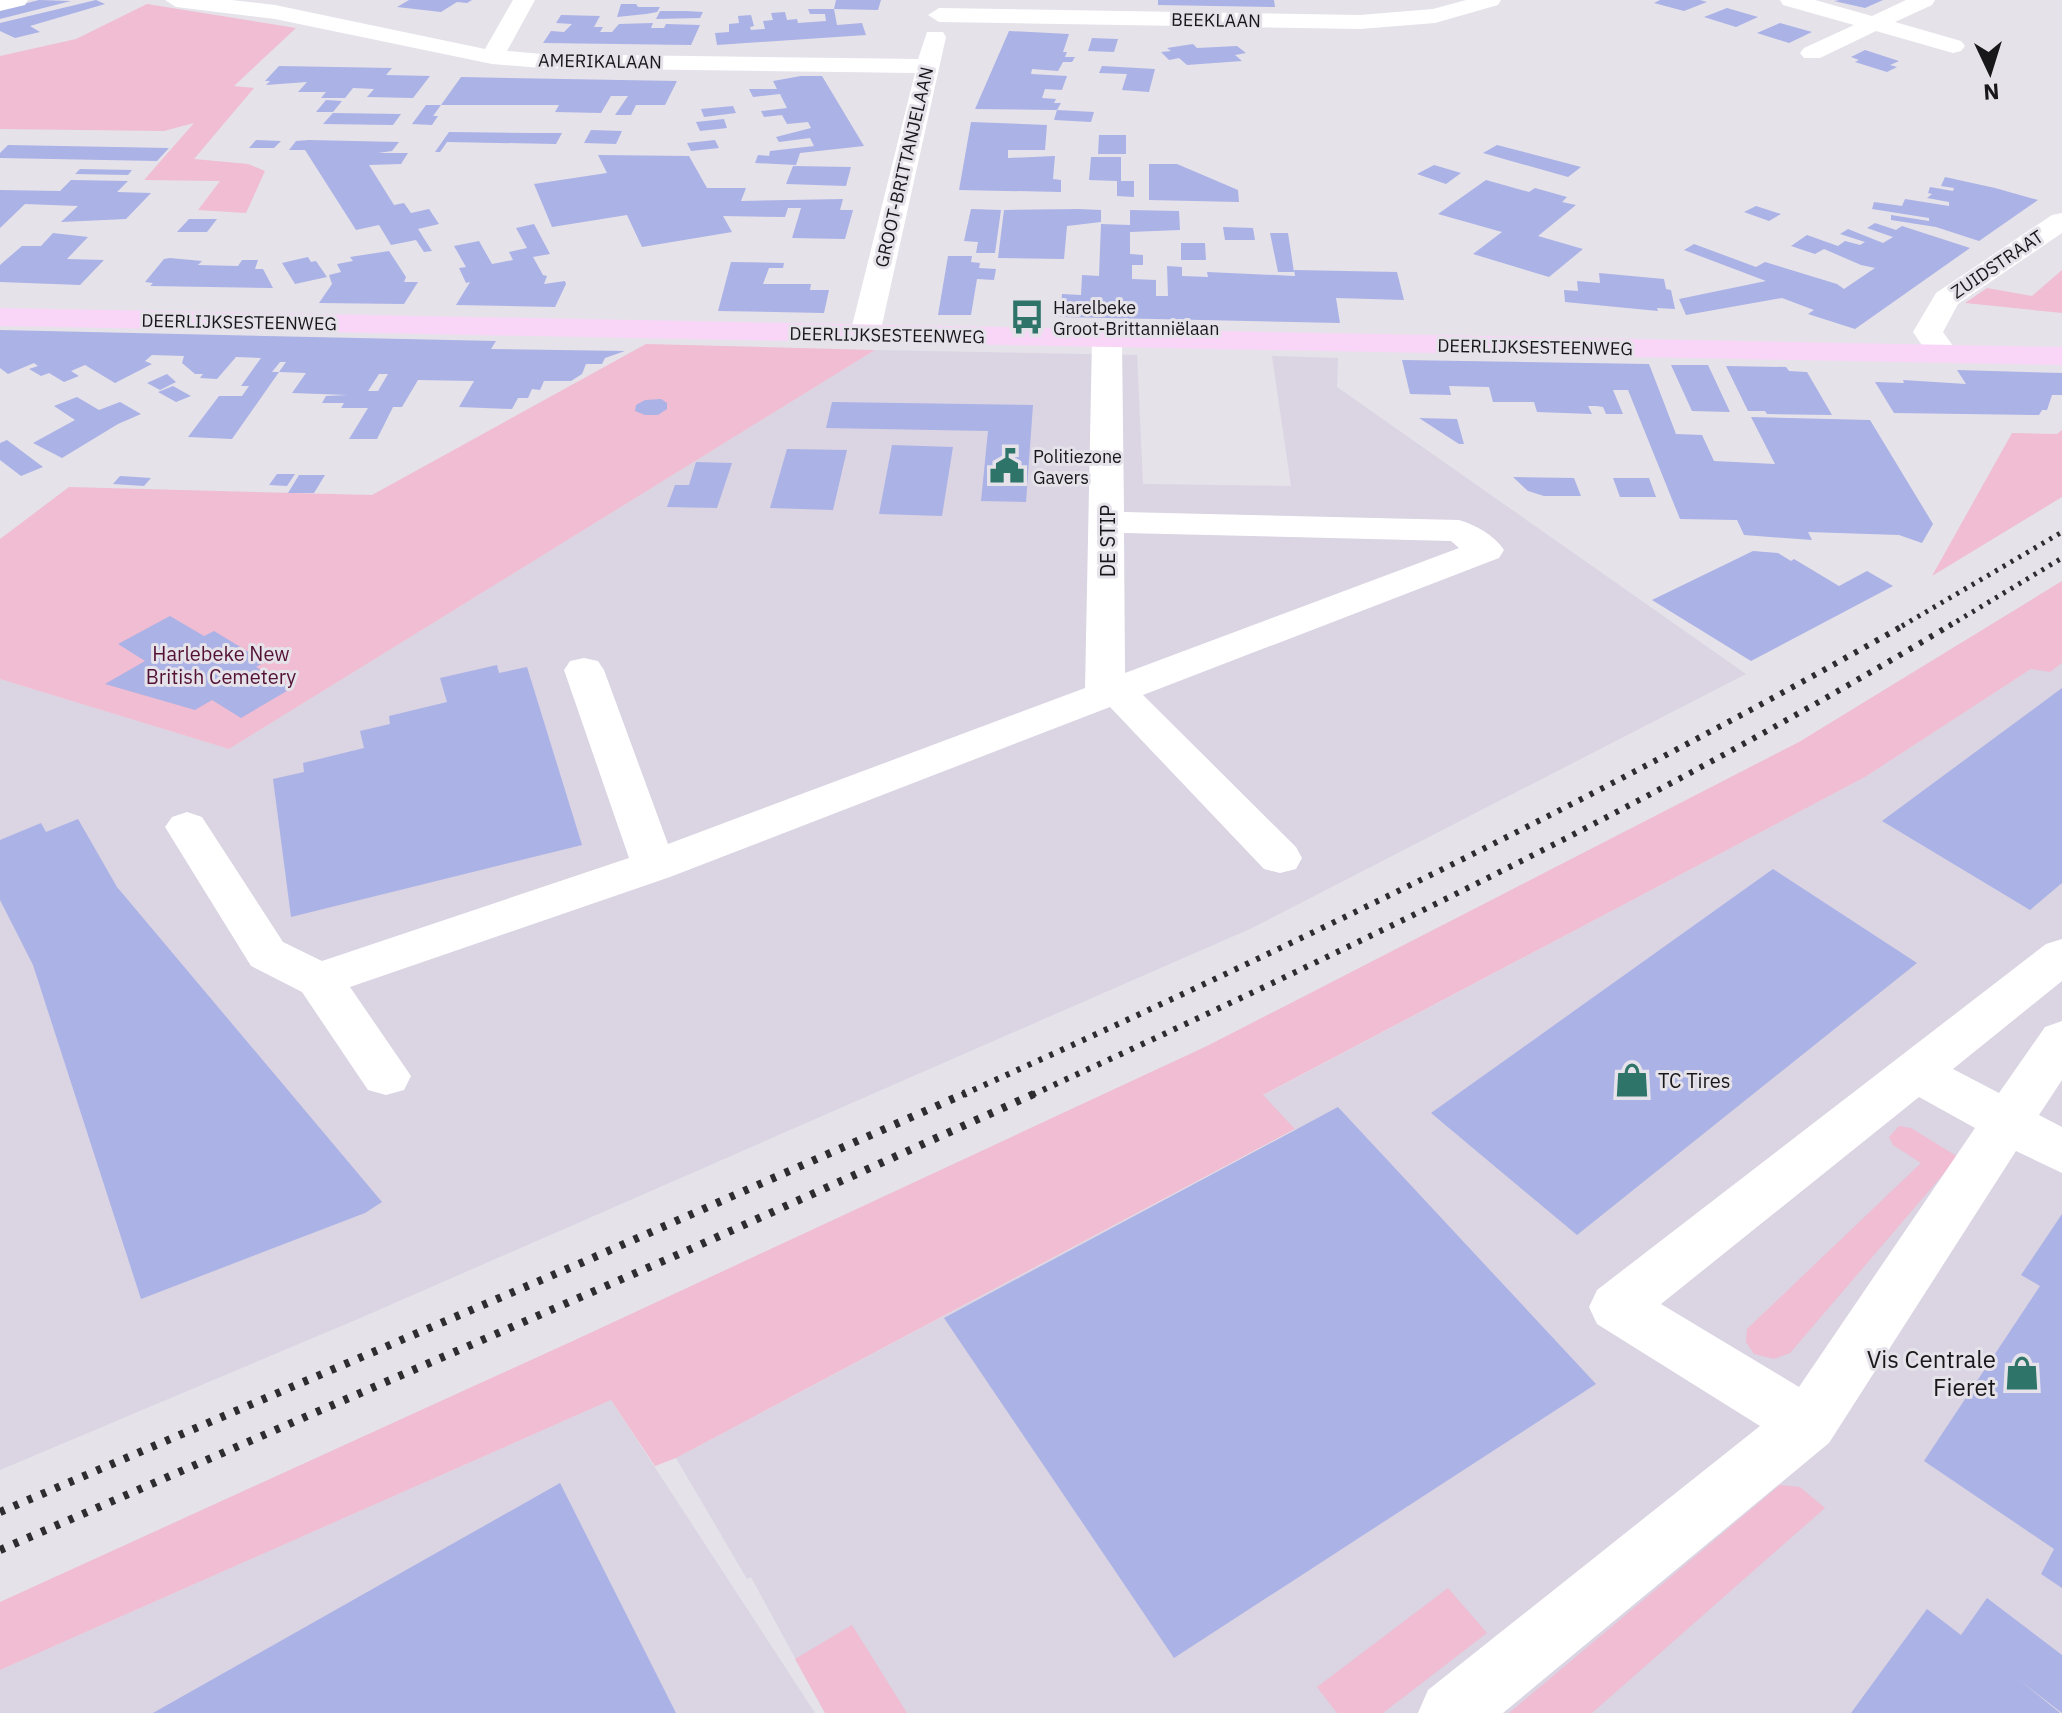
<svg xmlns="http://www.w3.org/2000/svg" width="2062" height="1713" viewBox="0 0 2062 1713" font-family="'IBM Plex Sans',sans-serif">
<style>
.built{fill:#dad4e3}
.green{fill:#f0bdd2}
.building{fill:#abb2e6;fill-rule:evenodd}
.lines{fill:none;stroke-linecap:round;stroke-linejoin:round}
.minor{fill:#fff;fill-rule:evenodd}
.major{fill:#f9d6f7;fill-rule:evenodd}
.rail-far2{stroke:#2d2c2f;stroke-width:5;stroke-dasharray:3 6;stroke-linecap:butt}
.rail-far1{stroke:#2d2c2f;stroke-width:6;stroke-dasharray:4 8;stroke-linecap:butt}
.rail{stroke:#2d2c2f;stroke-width:8;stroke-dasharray:5 10;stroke-linecap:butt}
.labels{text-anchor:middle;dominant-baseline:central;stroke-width:6;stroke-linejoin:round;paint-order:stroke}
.far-street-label{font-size:18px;fill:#181719;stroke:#e5e2ea}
.far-poi-label{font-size:18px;fill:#181719;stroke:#e5e2ea;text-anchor:start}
.street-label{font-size:20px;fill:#181719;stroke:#e5e2ea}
.park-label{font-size:20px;fill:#531134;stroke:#e5e2ea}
.poi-label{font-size:20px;fill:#181719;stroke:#e5e2ea;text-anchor:start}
.near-poi-label{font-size:24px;fill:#181719;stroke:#e5e2ea;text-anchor:end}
</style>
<rect width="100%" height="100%" fill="#e5e2ea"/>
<!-- built -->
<path class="built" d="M875,350L1137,355L1143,484L1291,486L1272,356L1338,358L1337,387L1746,674L1252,928L358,1319L0,1470V679L229,749Z
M2062,663V1713H825L751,1577L747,1579L676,1458L1295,1130L1262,1096L1865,777L2031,669L2050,671Z
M611,1400L815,1713H0V1670Z"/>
<!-- green -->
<path class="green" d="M147,4L296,28L234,86L254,88L194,159L248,164L265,171L246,213L198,210L220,181L144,180L194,123L164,131L0,129V56L76,39Z
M2062,270V313L1965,303L1987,288L2032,296Z
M646,344L875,350L229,749L0,679V539L69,487L372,495Z
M2062,430V497L1932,576L2012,433L2057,434Z
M2062,581V663L2050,672L2031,669L1865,777L1263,1095L1295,1129L676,1458L655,1466L611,1400L0,1670V1602L575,1340L1207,1046L1799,742Z
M1899,1126L1911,1128L1958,1157L1790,1353L1774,1359L1754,1354L1746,1342L1747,1329L1921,1163L1893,1145L1889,1137Z
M1780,1485L1800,1487L1825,1508L1592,1713H1509Z
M1448,1588L1487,1633L1383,1713H1337L1317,1687Z
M852,1625L907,1713H825L795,1659Z"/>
<!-- building -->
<path class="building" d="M39,0L71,1L0,19V10Z
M96,0L105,4L30,26L40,32L15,38L0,31V23Z
M409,0H472L467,3L457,2L441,12L397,7Z
M836,0H881L878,10L834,9Z
M1158,0H1274L1275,7L1158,5Z
M1660,0H1700L1707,2L1684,11L1654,3Z
M1840,0H1883L1865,8L1834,1Z
M621,4H636L638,7H660L657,12L646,14L617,17Z
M1727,8L1758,17L1736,27L1704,17Z
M808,9H834L837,25L862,23L866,35L717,45L715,33L729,32V24L739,23L738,16L751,15L754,26L750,27L751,30L765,29L763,21L773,20L771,13L785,12L787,20L797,19L798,23L826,21L825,14H810Z
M660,11H686L703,12L700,18L656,19Z
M561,15L600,16L594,27H603L600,32H612L619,24L653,23L651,28H664L666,24L700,25L691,45L543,43L551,31L564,32L572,24L556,23Z
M1780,23L1812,32L1789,43L1757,33Z
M1009,31L1069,34L1063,52H1067L1065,57H1075L1072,62H1063L1058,71L1032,69L1031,74L1067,76L1062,90L1045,89L1042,98L1056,99L1054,103H1061L1057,110L975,109Z
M1092,38L1118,39L1114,52L1088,51Z
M1193,44L1197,48L1237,46L1246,53L1235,55L1242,61L1187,65L1179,58L1169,60L1161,52L1171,51L1167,48Z
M1865,50L1899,61L1890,65L1897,67L1887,72L1855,62L1859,60L1851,57Z
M279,66L392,68L386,75L430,76L413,98L367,97L374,89L353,88L345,98H321L326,92H298L307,82L266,85L270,81H265Z
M1102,66L1155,69L1149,92L1122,90L1127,74L1099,73Z
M801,76H822L864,146L800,153L796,165L755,163L758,155L769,156L770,151L814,146L810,138L779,142L776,137L811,128L808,122L787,124L782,115L764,117L761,111L787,108L780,94L753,97L749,89H777L773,81Z
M461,77L564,79L677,81L665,105H636L631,115H615L628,96H611L601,113L555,112L559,105H441Z
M326,100L342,101L333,112H316Z
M426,105H441L433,116H438L432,125L412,124Z
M733,106L736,113L704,117L701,109Z
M1057,110L1094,112L1091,122L1054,120Z
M333,113L401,114L393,125L323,124Z
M724,119L727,128L700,131L696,122Z
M971,122L1047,125L1045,150H1008V158L1055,156L1053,179L1061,180V192L959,190Z
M591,130L622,131L616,144L584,143Z
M449,132L531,133H562L556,144L447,142L440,152H435Z
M1099,135H1126V154H1098Z
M256,140L281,141L274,148H249Z
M309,140L399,142L392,151L378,153H408L401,164L369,165L394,205L404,203L411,213L429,209L439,224L418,229L432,251L424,252L416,240L391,245L379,225L356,230L305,150H289L296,141Z
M715,140L719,148L691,151L687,143Z
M8,145L169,148L157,161L0,158V153Z
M1497,145L1581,167L1568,177L1483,153Z
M598,155L689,156L707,188H746L741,201L843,199L840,210H853L845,239L792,238L801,208H788L785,217L723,216L732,232L642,247L627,215L552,227L534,184L607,173Z
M1091,157H1121V181H1134V197L1117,196V181L1089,180Z
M1149,164H1177L1238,190L1239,202L1149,200Z
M1434,165L1461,173L1446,184L1417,174Z
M793,166L851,167L846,186L786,184Z
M80,169L132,170L128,175L75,174Z
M1945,177L1995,188L2038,200L1979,241L1936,227L1891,220V215L1929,221V218L1872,209L1874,202L1902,206L1905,199L1949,206V202L1927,198L1932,194L1928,193L1930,187L1953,191L1954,188L1941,186Z
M71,180L128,181L117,192L151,193L126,219L61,222L78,206L25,204L0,228V190L60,191Z
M1486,180L1529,192L1535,188L1567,197L1562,202L1576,205L1538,236L1583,249L1549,277L1473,254L1502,232L1438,214Z
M1756,206L1781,214L1769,221L1744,212Z
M971,209L1001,210L995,253H976L978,242L964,241Z
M1079,209L1101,210V222L1067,226L1064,259L998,258L1004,210Z
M1130,210L1179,211L1180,230L1130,232V254L1143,255V265H1132V279L1156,280V296H1168L1167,266L1182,267V276L1208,277L1207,272L1295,276L1294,270L1397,272L1404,300L1336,298L1340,323L1060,317L1062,294L1081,295L1082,275L1099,276L1101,224L1130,225Z
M189,219H217L207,232H177Z
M1875,223L1896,230L1902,226L1970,248L1855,329L1808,314L1814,310L1782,298L1686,315L1679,299L1766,281L1684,250L1694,244L1756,267L1765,262L1837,284L1844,289L1875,268L1861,265L1824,249L1815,254L1791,246L1807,235L1838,246L1845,241L1860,245L1865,242L1840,234L1848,229L1883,243L1893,237L1867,228Z
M534,224L550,254L533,257L543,275L547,276L544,284L565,281L566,284L555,307L456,305L470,282L466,283L459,268L466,267L454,246L479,241L492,264L513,260L509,252L527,248L516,228Z
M1223,227L1253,228L1255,240H1225Z
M53,233L88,237L67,259L104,260L80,285L0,282V265L8,258L22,246H41Z
M1270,233H1288L1294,272H1278Z
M1181,243H1205L1206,260H1181Z
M389,251L406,277L404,282H418L404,304L319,303L332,284L329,275L341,272L337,264L353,261L350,257Z
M948,256H972L971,262L980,263L979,268L996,269L994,280L977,279L971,315H938Z
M308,257L311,262L316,261L327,277L295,284L282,263Z
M170,258L202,261L198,265L238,266L242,260H258L255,269H263L273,288L150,286L153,283L145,282L164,259Z
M731,262L784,263L783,268H769L763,284H811L810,290H829L824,313L718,311Z
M1599,273L1664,279L1666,289L1671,290L1675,309L1657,308L1658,311L1565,302L1564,290L1578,291L1577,281L1600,283Z
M0,330L496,341L491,349L625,351L605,358L602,364H586L582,374L571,381H544L540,390L532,389L528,398H518L512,409L459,407L474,381L418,380L402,407H393L377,439H349L368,408H341L344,403H322L326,396L348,395L292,393L306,373L279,372L286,362H280L272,372H279L232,439L188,437L219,396H242L249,386H241L261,358L236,357L217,379L200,378L203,374H195L182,363L184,356L152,355L145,361L152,364L115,383L85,365L71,371L79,376L64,382L49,373L41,376L29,369L38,366L34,363L8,374L0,368ZM379,374H388L378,391H368Z
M1402,360L1649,364L1676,434L1702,435L1714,461L1775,464L1751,417L1870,420L1933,524L1922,543L1899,535L1808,532L1812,540L1744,535L1737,520L1680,519L1628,390H1613L1623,414H1606L1603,407L1596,406H1588L1592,414L1537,412L1534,402H1493L1489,387L1449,386L1451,395L1410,394Z
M1671,365H1708L1730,412L1692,411Z
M1726,366L1786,367L1789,371L1807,372L1832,415L1767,414L1765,411H1748Z
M1957,370L2062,373V395H2052L2047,410H2042L2039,415L1894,413L1875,382L1904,383L1903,380L1966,384Z
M167,374L176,382L160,390L147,383Z
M173,386L191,396L176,402L158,392Z
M77,397L99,410L120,402L141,414L118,424L62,458L33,443L75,420L54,406Z
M661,399L667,403V409L658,415H645L635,411L636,405L645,400Z
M832,402L1033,405L1026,502L981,501L988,431L826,428Z
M1419,418L1457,419L1464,444H1459Z
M7,440L43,467L21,476L0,460V443Z
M892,445L953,447L942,516L879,514Z
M787,449L847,450L833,510L770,508Z
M696,462L732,463L717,508L667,507L675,485H689Z
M277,474H295L287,486L269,485Z
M299,475H325L314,493H288Z
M120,476L151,478L144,486L113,484Z
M1513,477L1574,478L1581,496H1544L1528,491Z
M1613,478H1649L1656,497H1620Z
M1753,551L1778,553L1791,561L1794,559L1839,586L1867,571L1893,586L1751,661L1652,600Z
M170,616L204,636L214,631L265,662L256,667L292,688L241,718L212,700L195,710L105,684L145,661L118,644Z
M497,665L499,673L527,667L582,845L291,917L273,779L304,772L303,763L364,748L360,731L390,724L389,716L447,702L440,678Z
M2062,688V883L2030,910L1882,821Z
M78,819L117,887L382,1202L365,1213L141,1299L33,965L0,900V840L41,823L46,832Z
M1773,869L1917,963L1577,1235L1431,1113Z
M1338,1107L1596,1384L1174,1658L944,1318Z
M2062,1214V1588L2041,1574L2054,1549L1924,1461L2040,1286L2021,1275Z
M560,1483L676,1713H153Z
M1987,1598L2062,1655V1713L2017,1678L2060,1713H1851L1927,1609L1961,1635Z"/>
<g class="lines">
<!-- minor -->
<path class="minor" d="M0,0H28L25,5L0,11Z
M165,0H231L275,5L485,49L513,0H535L507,51L542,54L918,59L927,32H943L946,37L880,334L876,340L865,343L854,340L850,334L915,73L542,68L492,64L275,19L176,7Z
M1466,0H1501L1498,5L1435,23L1360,29L939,22L928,15L939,8L1360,15L1433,9Z
M1780,0H1815L1872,16L1906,0H1935L1932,5L1895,22L1961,41L1965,46L1961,51L1953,53L1876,31L1820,58H1804L1800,53L1804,48L1854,25L1783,5Z
M2062,213V233L1958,304L1943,332L1958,353L1954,360L1943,362L1932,360L1913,332L1936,293L2052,215Z
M1107,330L1118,333L1122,339L1124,512L1459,520C1476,525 1494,535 1504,550L1499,558L1143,695L1296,847L1302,858L1296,869L1280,873L1264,869L1110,707L670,877L350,987L411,1076L404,1090L386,1095L368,1090L302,992L251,966L165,827L172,817L187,812L202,817L283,942L322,961L629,858L564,670L570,661L584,658L598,661L604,670L668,844L1085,688L1092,339L1096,333ZM1124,533L1451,541L1459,548L1125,673Z
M2062,939V981L1953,1069L1999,1093L2045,1027L2062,1021V1080L2039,1115L2062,1127V1173L2016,1151L1829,1443L1503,1713H1418L1428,1690L1760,1426L1597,1324L1589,1307L1597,1290L2046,944ZM1919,1097L1975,1128L1799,1387L1661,1304Z"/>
<!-- major -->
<path class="major" d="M0,308L2062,347V365L0,326Z"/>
<!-- rail-far2 -->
<path class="rail-far2" d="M1902,626L2062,532
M1949,626L2062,558"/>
<!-- rail-far1 -->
<path class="rail-far1" d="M962,1095C1283,951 1599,798 1906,624
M1032,1095C1344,952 1657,802 1952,624"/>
<!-- rail -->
<path class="rail" d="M0,1512L581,1263L966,1093
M0,1550L684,1252L1036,1093"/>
</g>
<!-- icons -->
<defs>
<g id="bus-bare" transform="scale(2.76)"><path d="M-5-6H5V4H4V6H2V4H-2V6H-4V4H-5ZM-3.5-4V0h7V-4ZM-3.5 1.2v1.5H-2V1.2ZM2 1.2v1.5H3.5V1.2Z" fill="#2f7468" stroke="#e5e2ea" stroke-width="2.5" paint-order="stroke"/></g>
<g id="civic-bare" transform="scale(2.76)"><path d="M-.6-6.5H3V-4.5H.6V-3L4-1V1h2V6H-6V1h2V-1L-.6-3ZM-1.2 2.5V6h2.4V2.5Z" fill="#2f7468" stroke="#e5e2ea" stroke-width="2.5" paint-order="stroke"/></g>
<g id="shop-bare" transform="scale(2.76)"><path d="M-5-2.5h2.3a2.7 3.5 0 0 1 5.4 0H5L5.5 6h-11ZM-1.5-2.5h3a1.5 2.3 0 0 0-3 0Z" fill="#2f7468" stroke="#e5e2ea" stroke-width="2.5" paint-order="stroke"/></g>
</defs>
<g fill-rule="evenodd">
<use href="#bus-bare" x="1027" y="317"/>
<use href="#civic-bare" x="1007" y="466"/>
<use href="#shop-bare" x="1632" y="1080"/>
<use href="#shop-bare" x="2022" y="1373"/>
</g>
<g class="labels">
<!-- far-street labels -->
<g class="far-street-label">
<text transform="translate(1216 20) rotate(1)">BEEKLAAN</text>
<text transform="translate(600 61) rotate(1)">AMERIKALAAN</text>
<text transform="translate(904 167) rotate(-77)">GROOT-BRITTANJELAAN</text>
<text transform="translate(1997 264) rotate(-34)">ZUIDSTRAAT</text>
<text transform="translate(239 322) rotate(1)">DEERLIJKSESTEENWEG</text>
<text transform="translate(887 335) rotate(1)">DEERLIJKSESTEENWEG</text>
<text transform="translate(1535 347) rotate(1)">DEERLIJKSESTEENWEG</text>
</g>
<!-- far-poi labels -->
<g class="far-poi-label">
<text x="1053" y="307">Harelbeke<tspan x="1053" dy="21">Groot-Brittanniëlaan</tspan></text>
<text x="1033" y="456">Politiezone<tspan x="1033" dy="21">Gavers</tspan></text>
</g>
<!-- street labels -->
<g class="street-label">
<text transform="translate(1107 541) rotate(-90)">DE STIP</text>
</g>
<!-- park labels -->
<g class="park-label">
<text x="221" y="653">Harlebeke New<tspan x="221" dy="23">British Cemetery</tspan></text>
</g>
<!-- poi labels -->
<g class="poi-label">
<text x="1658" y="1080">TC Tires</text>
</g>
<!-- near-poi labels -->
<g class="near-poi-label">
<text x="1996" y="1359">Vis Centrale<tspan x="1996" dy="28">Fieret</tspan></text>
</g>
</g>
<!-- north arrow -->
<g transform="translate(1990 72) rotate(176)" stroke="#e5e2ea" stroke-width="6" paint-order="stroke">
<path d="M0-6L14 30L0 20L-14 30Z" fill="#181719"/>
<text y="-12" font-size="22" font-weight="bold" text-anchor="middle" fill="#181719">N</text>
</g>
</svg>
